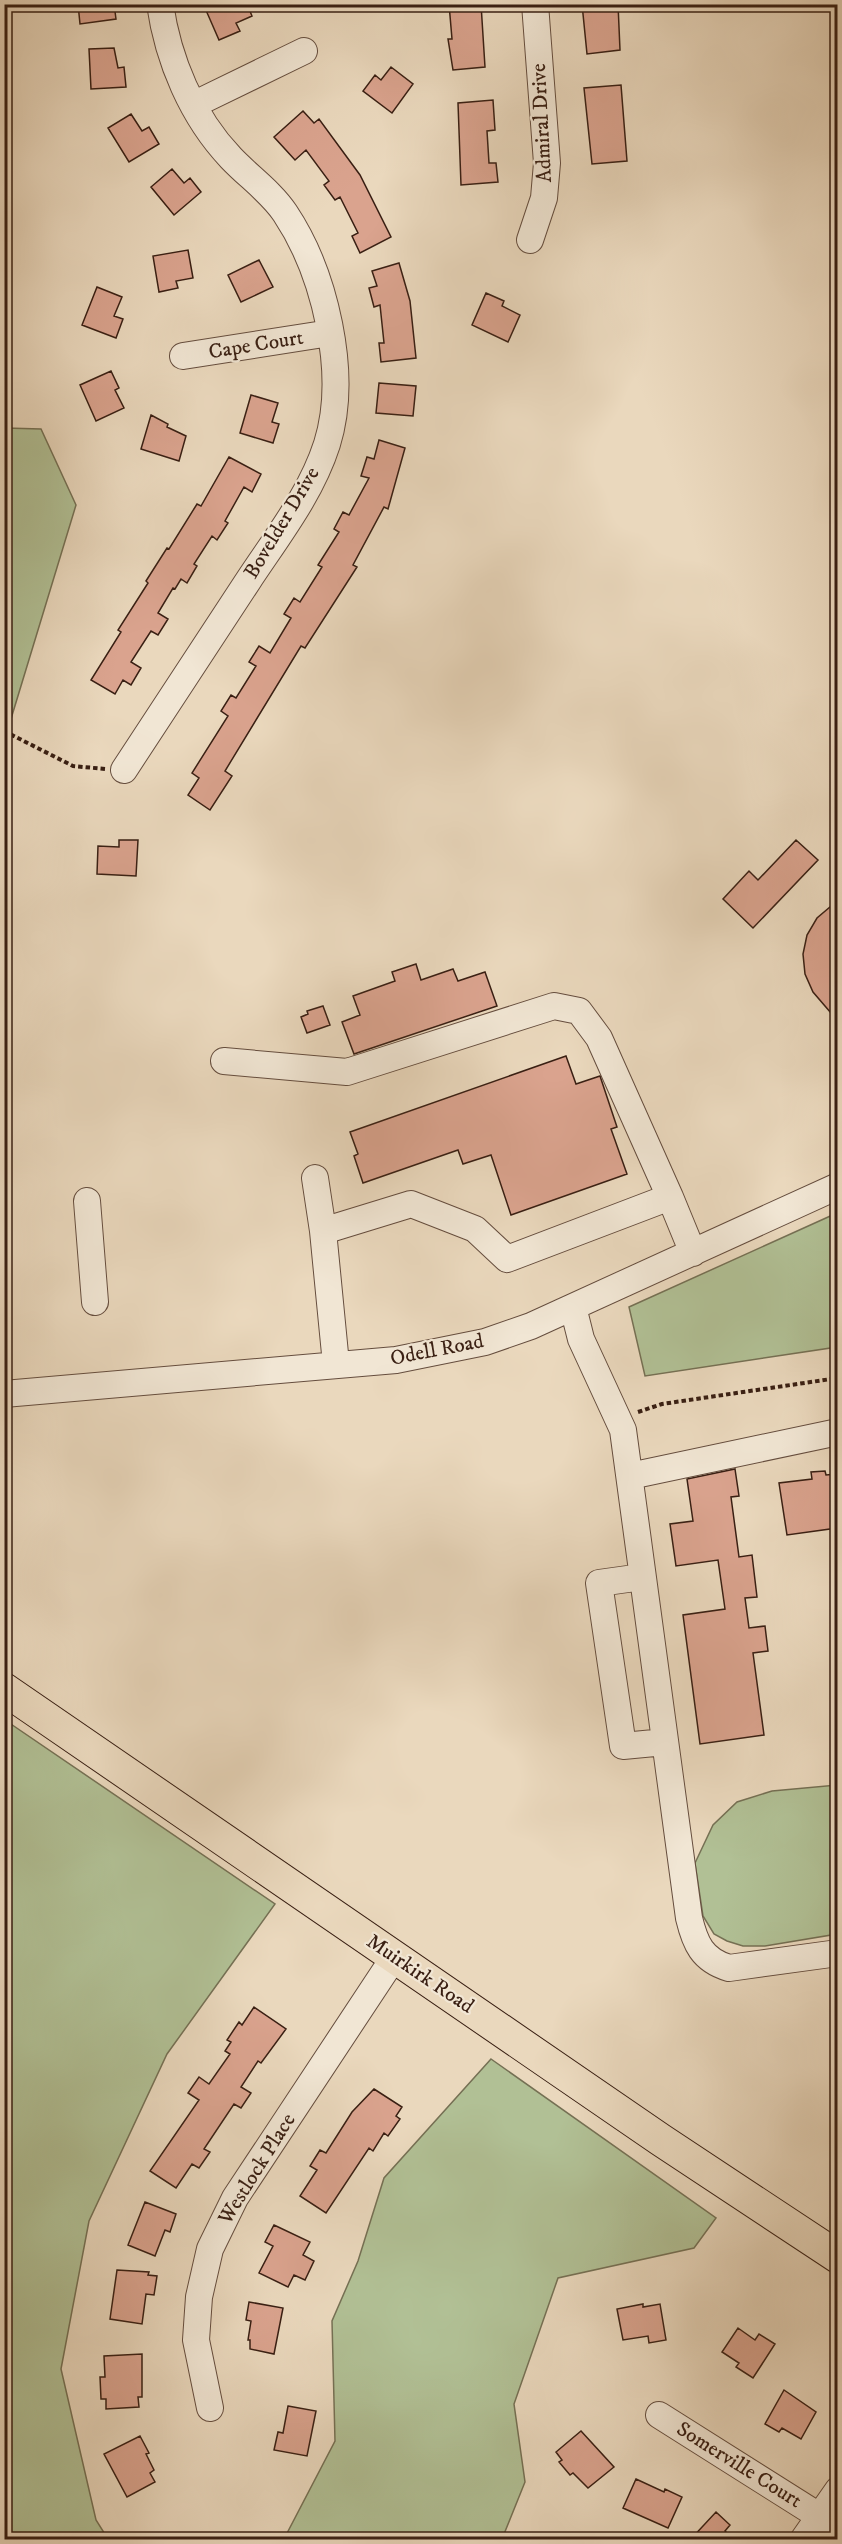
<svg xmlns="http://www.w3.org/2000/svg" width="842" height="2544" viewBox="0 0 842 2544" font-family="'IM FELL DW Pica',serif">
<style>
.green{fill:#b1c095;stroke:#757054;stroke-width:1.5}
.building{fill:#daa38e;stroke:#391f13;stroke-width:1.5}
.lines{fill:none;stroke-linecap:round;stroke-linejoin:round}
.minor-casing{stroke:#654d3e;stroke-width:28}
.major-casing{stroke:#391f13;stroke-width:34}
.path{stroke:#391f13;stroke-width:4;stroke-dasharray:4.5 3;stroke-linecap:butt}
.minor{stroke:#f1e6d4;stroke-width:26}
.major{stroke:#ead8bd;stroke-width:32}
.labels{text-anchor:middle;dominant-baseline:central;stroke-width:4.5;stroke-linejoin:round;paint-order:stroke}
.street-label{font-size:21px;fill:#391f13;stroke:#f1e6d4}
</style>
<rect width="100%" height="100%" fill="#ead8bd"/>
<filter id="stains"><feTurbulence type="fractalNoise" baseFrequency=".00333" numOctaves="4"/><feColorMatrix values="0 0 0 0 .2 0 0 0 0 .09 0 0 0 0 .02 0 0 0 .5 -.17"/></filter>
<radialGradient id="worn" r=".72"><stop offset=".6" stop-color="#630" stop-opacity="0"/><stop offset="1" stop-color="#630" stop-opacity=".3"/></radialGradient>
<!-- green -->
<path class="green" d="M5,428L41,429L76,505L7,732L5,767Z
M837,1213V1347L645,1376L629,1307Z
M5,1720L275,1904L167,2054L89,2221L61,2369L96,2520L108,2539H5Z
M837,1785V1934L765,1946H743L727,1941L714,1934L703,1916L695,1863L713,1825L737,1802L772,1791Z
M491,2059L716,2218L694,2248L558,2278L514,2404L525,2482L502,2539H284L335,2441L332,2321L358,2261L384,2178Z"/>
<!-- building -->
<path class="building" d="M78,4H114L116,19L80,24Z
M214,4H247L252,16L236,23L240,31L219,40L205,8Z
M449,4H481L485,67L453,70L448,39H452Z
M582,4H618L620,50L587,54Z
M114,48L118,68L124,67L126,87L91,89L89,49Z
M391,67L413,84L392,113L363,91L375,75L381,80Z
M621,85L627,161L592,164L584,88Z
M493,100L495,130L487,131L489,163H496L498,182L461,185L458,103Z
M303,111L314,123L319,119L360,175L391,237L360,253L352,236L358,233L340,197L335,200L324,185L329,181L306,150L295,160L274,137Z
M131,114L142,131L149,127L159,144L129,162L108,128Z
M172,169L184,183L190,178L201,192L174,215L151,187Z
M188,250L193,278L176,281L178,288L159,292L153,256Z
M259,260L273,287L241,302L228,275Z
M399,263L410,301L416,358L381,362L379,343H384L380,305L374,307L369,288L377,286L372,271Z
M97,287L122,297L114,316L123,319L116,338L82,325Z
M486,293L504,301L502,306L520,315L508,342L472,325Z
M111,371L119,388L115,390L124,408L96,421L80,385Z
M379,383L416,386L413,416L376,413Z
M251,395L278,403L272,422L279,424L273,443L240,433Z
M151,415L168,424L167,427L186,436L179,461L141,449Z
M379,440L405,448L388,509L384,507L353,565L357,567L305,648L301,646L225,771L232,776L210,810L188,795L199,778L192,773L228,716L221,711L231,695L236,698L256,666L249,662L259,646L270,653L291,618L284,614L294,598L300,602L322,567L318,565L339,532L334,529L343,512L349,515L369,478L361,476L367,457L374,459Z
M229,457L261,474L252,492L244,487L225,521L228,523L217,540L212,536L194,564L197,566L187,583L181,579L175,589L173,588L158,613L168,619L158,635L151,631L131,662L141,668L131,685L123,680L115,694L91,680L121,632L118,630L148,583L146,581L167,548L169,549L197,504L201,506Z
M119,840H138L136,876L97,874L98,846L119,847Z
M796,840L818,860L753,928L723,899L749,871L758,880Z
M837,901V1020L813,992L805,974L803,954L807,935L817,918Z
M416,964L421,980L453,969L458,981L485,972L497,1006L354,1054L342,1022L360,1015L353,996L395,981L392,972Z
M323,1006L330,1025L307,1033L301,1017L308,1014L307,1011Z
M566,1056L576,1084L600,1076L617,1127L611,1129L627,1174L511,1215L491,1155L463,1164L458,1150L363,1183L354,1156L358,1154L350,1132Z
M735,1469L739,1496L731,1497L739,1557L752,1555L757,1597L745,1598L749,1628L765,1626L768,1651L753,1653L764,1735L700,1744L683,1615L725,1609L718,1560L676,1566L670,1524L693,1521L687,1479Z
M825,1471L826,1475L837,1474V1528L787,1535L779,1483L812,1479L811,1472Z
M254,2007L286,2029L261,2063L258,2061L241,2087L251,2093L241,2108L234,2104L204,2149L210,2152L199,2168L192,2164L176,2188L150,2171L199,2100L188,2093L199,2077L209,2084L230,2054L225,2051L231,2042L227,2040L239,2022L242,2025Z
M374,2089L402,2107L396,2116L400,2119L388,2136L384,2133L373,2151L369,2148L326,2213L300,2196L317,2170L310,2166L320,2150L326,2153L352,2112Z
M145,2202L176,2214L170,2232L165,2230L155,2256L128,2245Z
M274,2225L310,2242L303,2255L314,2261L305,2280L294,2275L288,2287L259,2273L273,2246L265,2242Z
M117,2270L149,2272L148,2275L157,2276L154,2295L146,2294L142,2324L110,2319Z
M249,2302L283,2308L274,2354L250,2349V2340H248L251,2321L246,2320Z
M643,2304V2307L660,2304L666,2340L649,2343L648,2336L623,2340L617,2309Z
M738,2328L755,2340L759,2334L775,2344L753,2378L736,2367L739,2363L722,2352Z
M142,2354V2397H138L139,2407L106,2409V2399H101L100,2377H105L104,2356Z
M784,2390L816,2412L801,2439L782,2428L779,2432L765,2424Z
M288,2406L316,2411L307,2456L274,2450L278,2432L283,2433Z
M581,2431L614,2467L588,2488L573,2473L570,2475L559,2462L562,2460L556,2452Z
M140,2436L149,2453L146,2454L154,2470L150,2473L155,2482L127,2497L104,2454Z
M636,2479L664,2492L665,2489L682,2497L668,2528L623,2508Z
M716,2512L730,2525L725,2531L734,2540H690Z"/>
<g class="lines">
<!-- minor casing -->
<g class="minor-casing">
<path id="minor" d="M193,105L304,51
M530,240L544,198L547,163L535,4
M183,356L330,333
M124,770C165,707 206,644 248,581C277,537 311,494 327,444C349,374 325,273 285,213C271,192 249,177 231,158C192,117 168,60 160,4
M224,1061L347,1072L554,1006L579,1011L599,1038L670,1197
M315,1178L323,1231
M87,1201L95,1302
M573,1307L581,1339L623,1430L689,1918C695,1943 702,1960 729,1968L838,1953
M336,1364L323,1231L411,1204L475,1229L507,1259L670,1197L693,1253
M4,1394L396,1360L485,1342L531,1326L838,1186
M630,1476L838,1432
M642,1577L599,1583L623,1746L665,1742
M210,2408L196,2340L199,2297L210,2249L235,2198L395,1956
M659,2415L838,2528
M803,2540L838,2490"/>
</g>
<!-- major casing -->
<g class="major-casing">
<path id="major" d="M4,1689L661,2140L838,2257"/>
</g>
<!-- path -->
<path class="path" d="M4,731L73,766L105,769
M638,1412L662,1404L838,1378"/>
<!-- minor -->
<use href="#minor" class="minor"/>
<!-- major -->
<use href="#major" class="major"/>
</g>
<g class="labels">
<!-- street labels -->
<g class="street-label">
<text transform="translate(542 123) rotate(-93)">Admiral Drive</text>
<text transform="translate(256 345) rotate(-9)">Cape Court</text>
<text transform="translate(282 523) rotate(-59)">Bovelder Drive</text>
<text transform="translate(437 1350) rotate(-11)">Odell Road</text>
<text transform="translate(420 1974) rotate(34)">Muirkirk Road</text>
<text transform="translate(257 2169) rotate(-58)">Westlock Place</text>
<text transform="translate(739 2465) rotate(32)">Somerville Court</text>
</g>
</g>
<!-- margin -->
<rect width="842" height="2544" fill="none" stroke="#ead8bd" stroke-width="24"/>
<rect x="6" y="6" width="830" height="2532" fill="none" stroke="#391f13" stroke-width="3"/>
<rect x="12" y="12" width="818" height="2520" fill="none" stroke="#391f13" stroke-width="1.5"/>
<rect width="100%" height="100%" filter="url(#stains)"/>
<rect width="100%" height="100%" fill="url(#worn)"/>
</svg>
